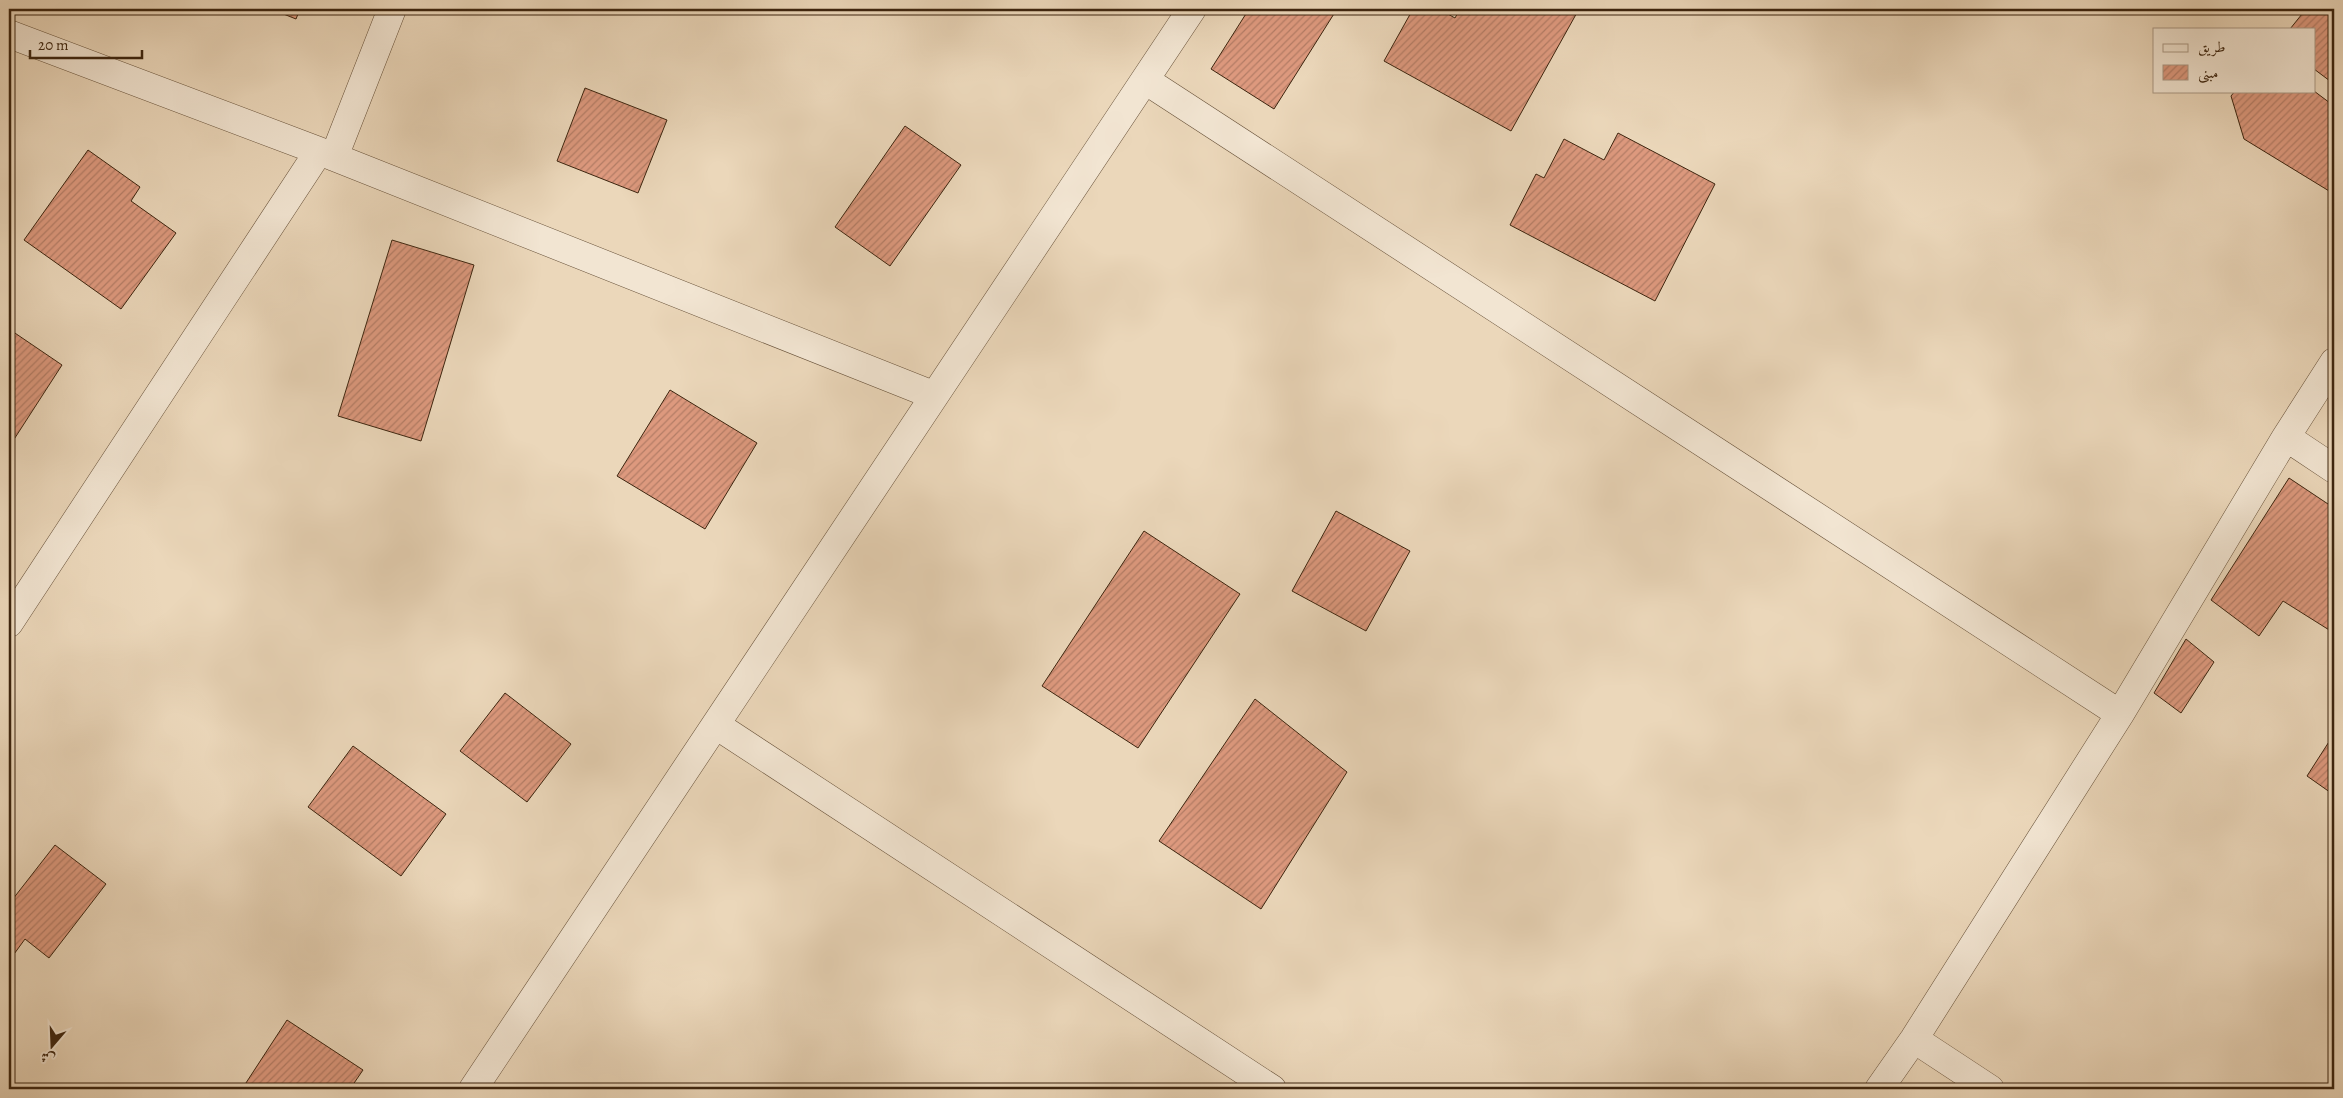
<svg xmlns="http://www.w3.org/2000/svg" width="2343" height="1098" viewBox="0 0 2343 1098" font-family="Alegreya,Amiri,serif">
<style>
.building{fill:url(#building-hatch);stroke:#3d250f}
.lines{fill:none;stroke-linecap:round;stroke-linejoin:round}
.minor-casing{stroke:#68523a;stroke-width:29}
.minor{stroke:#f2e5d2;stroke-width:28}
</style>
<defs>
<pattern id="building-hatch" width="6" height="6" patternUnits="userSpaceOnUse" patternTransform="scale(1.25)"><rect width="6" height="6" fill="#dd997e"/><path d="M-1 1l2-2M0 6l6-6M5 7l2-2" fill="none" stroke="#b47d66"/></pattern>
</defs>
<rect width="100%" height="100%" fill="#ebd7ba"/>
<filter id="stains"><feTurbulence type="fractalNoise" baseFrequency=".004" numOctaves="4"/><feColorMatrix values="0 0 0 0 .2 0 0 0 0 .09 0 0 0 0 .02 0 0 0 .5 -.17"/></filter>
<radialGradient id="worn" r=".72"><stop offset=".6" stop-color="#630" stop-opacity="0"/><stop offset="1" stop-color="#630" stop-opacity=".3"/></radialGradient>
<!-- building -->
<path class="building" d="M271,9H300L296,19Z
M1249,9H1337L1274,109L1211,69Z
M1413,9H1439L1455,18L1460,9H1579L1511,131L1384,61Z
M2306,9H2334V84L2314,69V29H2290Z
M585,88L667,120L638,193L557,161Z
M2235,91H2314L2334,106V194L2244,139L2231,96Z
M905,126L961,165L890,266L835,227Z
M1618,133L1715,184L1655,301L1510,225L1536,174L1544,178L1564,139L1604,160Z
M88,150L140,187L131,201L176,233L121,309L24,240Z
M392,240L474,265L421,441L338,416Z
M9,329L62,365L11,444L9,442Z
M670,390L757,443L705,529L617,476Z
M2289,478L2334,508V633L2283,601L2259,636L2211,600Z
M1336,511L1410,551L1366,631L1292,591Z
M1144,531L1240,594L1138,748L1042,686Z
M2186,639L2214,662L2181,713L2154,693Z
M505,693L571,744L527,802L460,751Z
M1255,699L1347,772L1261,909L1159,841Z
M2334,734V795L2307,776Z
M353,746L446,814L401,876L308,807Z
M55,845L106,884L49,958L25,939L9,961V904Z
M287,1020L363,1070L350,1089H242Z"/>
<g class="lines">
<!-- minor casing -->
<g class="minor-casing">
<path id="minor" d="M9,34L319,151L933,395
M1145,80L2120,714
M334,157L392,9
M2286,437L2334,469
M9,623L319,151
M716,725L1272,1089
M1914,1039L1990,1089
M473,1089L1192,9
M1879,1089L1914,1039L2120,714L2286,437L2334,362"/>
</g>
<!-- minor -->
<use href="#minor" class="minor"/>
</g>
<!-- margin -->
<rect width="2343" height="1098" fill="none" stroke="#ebd7ba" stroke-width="30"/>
<rect x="10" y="10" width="2323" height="1078" fill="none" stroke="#3d250f" stroke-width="2.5"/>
<rect x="15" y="15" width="2313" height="1068" fill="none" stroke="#3d250f"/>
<!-- legend -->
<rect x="2153" y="28" width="162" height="65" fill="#f2e5d2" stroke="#aa9884"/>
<rect x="2163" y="44" width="25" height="8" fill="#f2e5d2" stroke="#aa9884"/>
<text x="2198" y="52" font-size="15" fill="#3d250f">طريق</text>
<rect x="2163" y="65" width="25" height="15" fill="url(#building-hatch)" stroke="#aa9884"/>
<text x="2198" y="78" font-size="15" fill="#3d250f">مبنى</text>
<!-- north arrow -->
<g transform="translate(52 1046) rotate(199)" stroke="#f2e5d2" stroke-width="4" paint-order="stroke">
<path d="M0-4L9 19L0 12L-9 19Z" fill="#3d250f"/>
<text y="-8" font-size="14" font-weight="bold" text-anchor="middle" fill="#3d250f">ش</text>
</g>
<!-- scale -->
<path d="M30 50v8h112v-8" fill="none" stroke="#3d250f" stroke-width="2.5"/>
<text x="38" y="50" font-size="15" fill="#3d250f" stroke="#f2e5d2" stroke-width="4" paint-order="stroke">20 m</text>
<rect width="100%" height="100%" filter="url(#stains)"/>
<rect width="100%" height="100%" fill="url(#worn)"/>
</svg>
